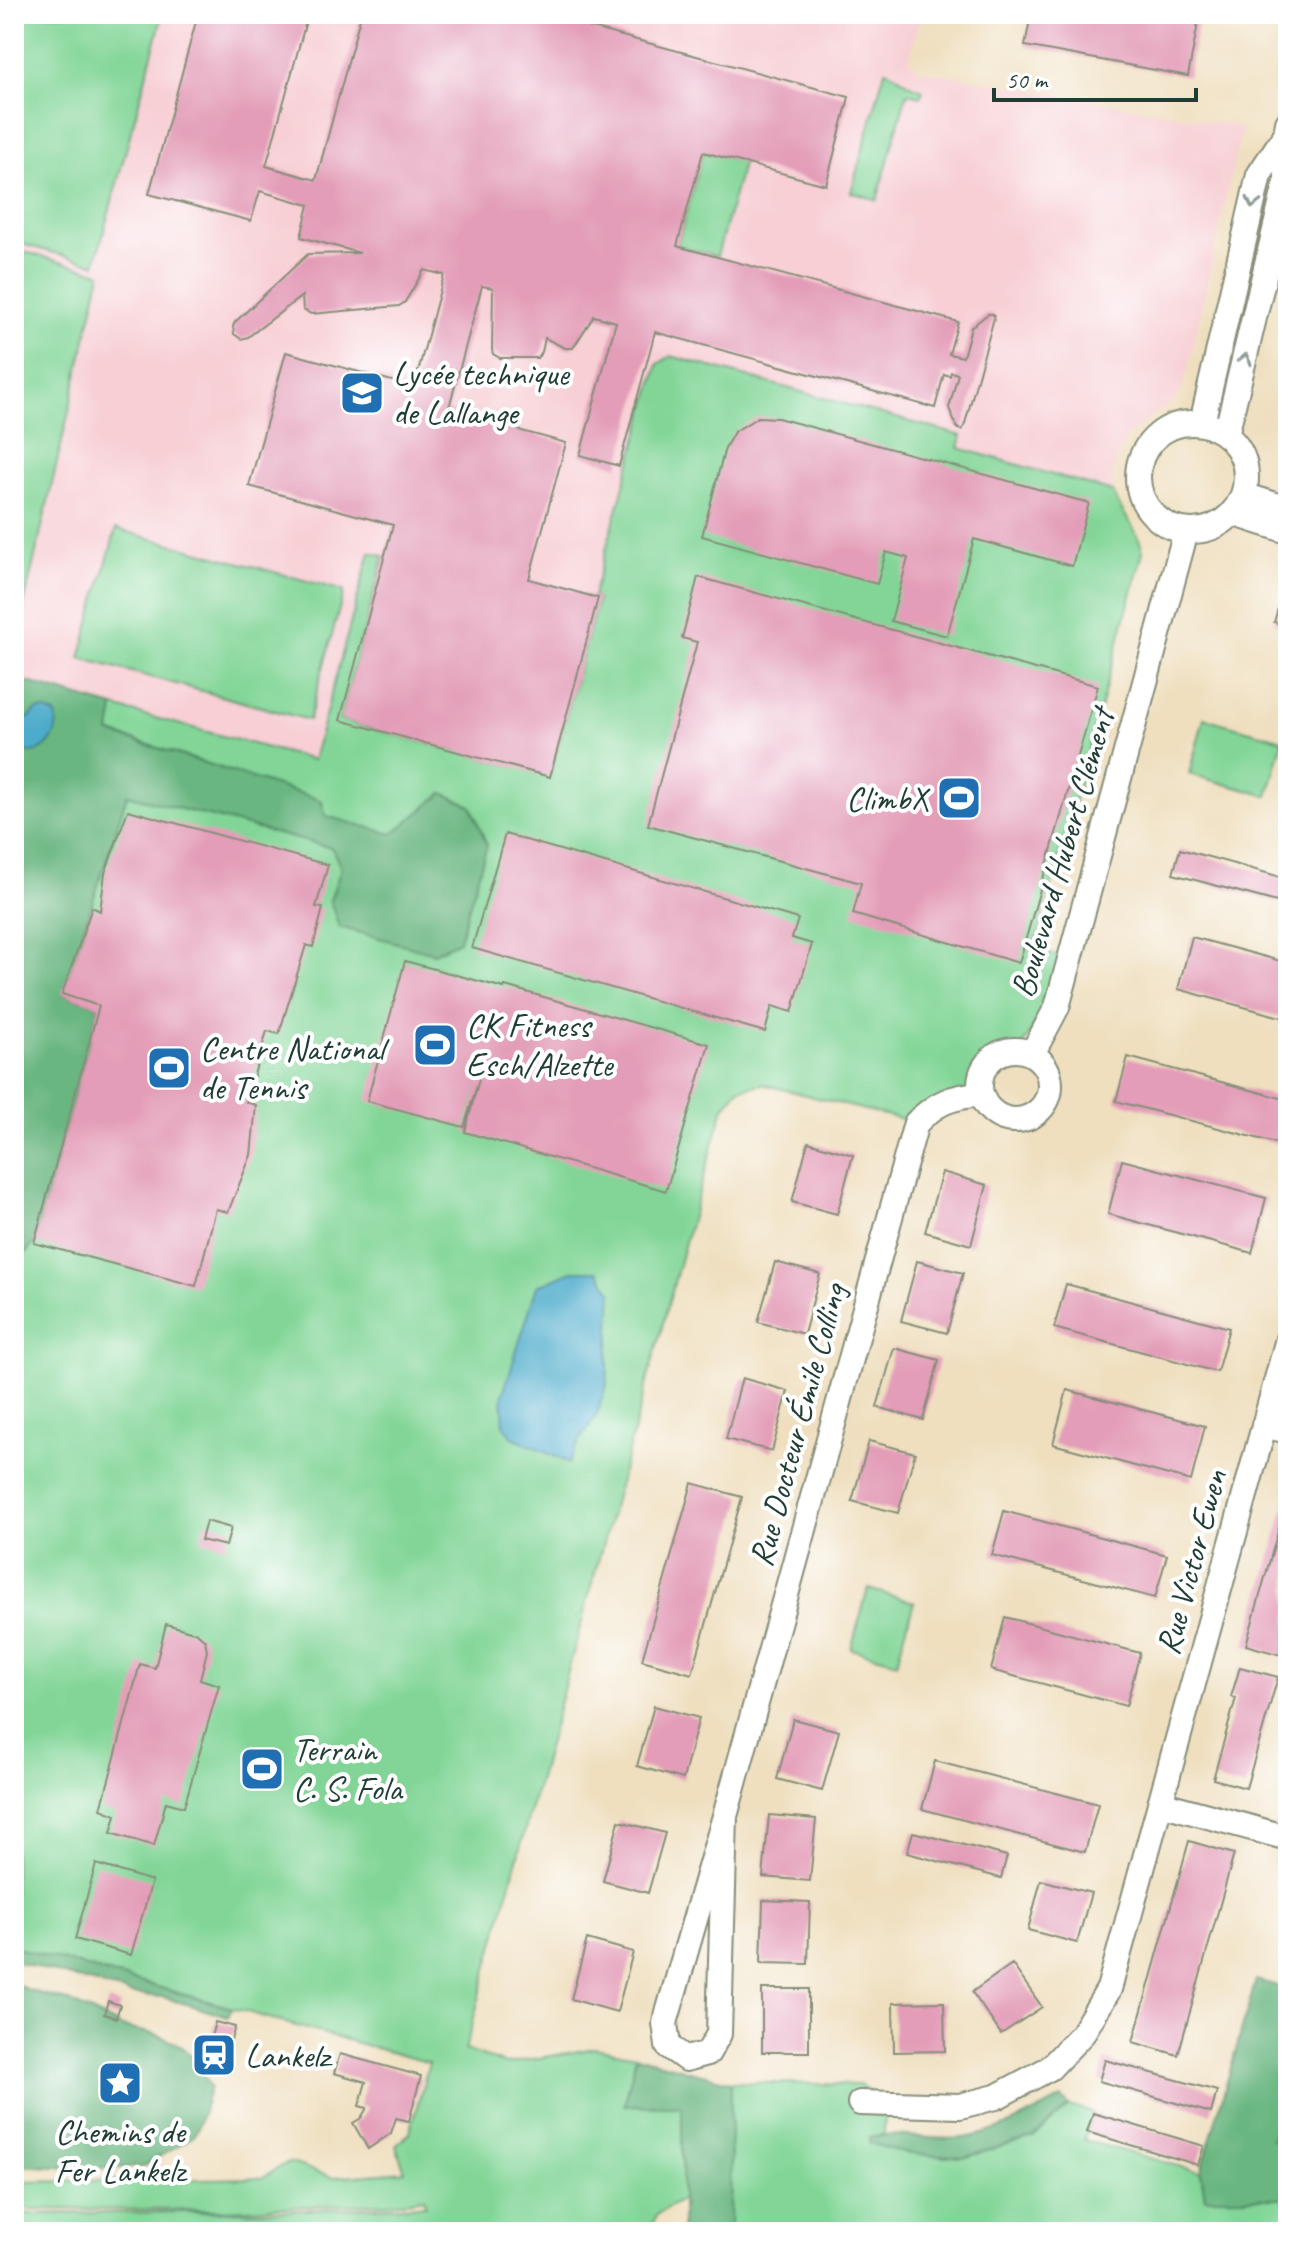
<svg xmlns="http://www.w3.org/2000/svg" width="1302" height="2246" viewBox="0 0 1302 2246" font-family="Caveat,sans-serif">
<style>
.built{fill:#f7cfd4}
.green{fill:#82d597;stroke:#508966;stroke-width:2}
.forest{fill:#69b680;stroke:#447a5a;stroke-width:2}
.water{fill:#4daccb;stroke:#367480;stroke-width:2}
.building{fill:#e39db8}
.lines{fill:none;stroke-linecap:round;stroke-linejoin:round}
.street-casing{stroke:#878e7a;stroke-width:28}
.street{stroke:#fff;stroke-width:24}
.oneway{stroke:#8f9e9a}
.labels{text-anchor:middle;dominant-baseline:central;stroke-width:8;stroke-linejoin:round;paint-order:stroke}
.poi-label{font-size:34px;fill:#1f3d34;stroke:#fff;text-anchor:start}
.street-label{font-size:34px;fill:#1f3d34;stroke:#fff}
</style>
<rect width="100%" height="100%" fill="#fff"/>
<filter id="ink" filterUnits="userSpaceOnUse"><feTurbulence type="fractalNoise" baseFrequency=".0125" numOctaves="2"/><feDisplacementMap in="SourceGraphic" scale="16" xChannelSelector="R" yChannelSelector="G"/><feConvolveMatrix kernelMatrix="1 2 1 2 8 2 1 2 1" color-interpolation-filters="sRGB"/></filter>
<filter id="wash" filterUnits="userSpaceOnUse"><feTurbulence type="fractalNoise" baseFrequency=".006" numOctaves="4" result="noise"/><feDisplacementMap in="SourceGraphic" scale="32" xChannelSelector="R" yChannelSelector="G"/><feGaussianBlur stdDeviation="1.8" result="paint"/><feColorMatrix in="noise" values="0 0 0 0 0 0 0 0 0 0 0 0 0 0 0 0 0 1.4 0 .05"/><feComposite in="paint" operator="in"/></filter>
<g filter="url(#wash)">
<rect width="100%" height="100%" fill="#efdfbf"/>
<!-- built -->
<path class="built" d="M14,14H922L909,59L919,70L1242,127L1184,385L1174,401L1136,428L1126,438L1117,457L1112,474L1113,492L959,448L962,436L670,357L658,364L593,596L598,598L550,777L340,720L384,556L371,552L313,760L14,678V647L101,273L14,249Z"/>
<!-- green -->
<path class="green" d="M14,14H163L95,264L14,242Z
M885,70C902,75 904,85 923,90L921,96L907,93L877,200L851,192Z
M703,152L743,162L717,256L677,246Z
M14,249L101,273L14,647Z
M671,356L962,436L959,448L1113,492C1121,515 1139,529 1143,552L1034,949L1070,959L1021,1050C994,1050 978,1067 980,1094L916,1123L762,1084L739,1089L724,1107L693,1213L465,2050L506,2064L595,2048L636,2056L625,2105L682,2106V2199L656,2215L650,2232L14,2230V2214L284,2211L425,2205L424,2198L393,2203L221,2210L14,2209V2182L261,2178L289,2162L332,2177L405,2171L396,2146L410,2132L429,2063L14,1947V1267L34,1243L98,1006L62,994L127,795L332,848L342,868L330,900L486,845L471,806L443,793L392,835L326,816L321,800L109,732L114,707L313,760L370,552L384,556L340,720L550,776L598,599L593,596L658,364Z
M116,529L344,591L309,720L80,658Z
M1204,718L1283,740L1268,796L1189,774Z
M868,1589L914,1602L897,1662L851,1649Z
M1288,2060V2143L1272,2140Z
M731,2082L860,2085L886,2104L884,2134L870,2137L904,2153L962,2158L1033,2137L1069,2106L1093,2113L1084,2140L1201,2172L1205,2198H1288V2229C1219,2236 1150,2231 1081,2226L1079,2231L1114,2232H730Z"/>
<!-- forest -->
<path class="forest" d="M14,678L114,707L110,733L321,800L326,816L392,834L443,793L471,806L487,845L459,941L434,953L339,927L330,901L341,868L332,848L127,795L63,994L99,1006L34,1243L14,1267V748L30,753L29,718L14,721Z
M14,1947L232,2008L228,2017L163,1997L131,1994L14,1961Z
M1256,1980L1288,1989V2060L1272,2140L1288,2143V2198H1205L1201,2172Z
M14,1983L28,1990L71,2002L122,2027L158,2035L178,2044L193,2057L210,2087L197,2130L192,2137L142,2167L97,2169L14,2165Z
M636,2056L731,2082L730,2232H682V2106L624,2105Z
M1062,2098L1069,2106L1033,2137L963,2158L904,2153L869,2143L870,2137C901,2131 932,2142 963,2138C999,2133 1030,2115 1062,2098Z"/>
<!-- water -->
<path class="water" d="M37,710H45L55,714C61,731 48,754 28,752C23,752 19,749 14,748V721L29,718Z
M571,1271H598L612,1292L607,1384L596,1417L581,1438L569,1463L512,1437L504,1425L502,1397L537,1286Z"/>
<g id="blocks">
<!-- building -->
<path class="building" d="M198,14H308L266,166L316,180L361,14H540L849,97L826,185L703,152L677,246L958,322L949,354L963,357L971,327L988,314H993L994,318L964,427L961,430L957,428L949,408L958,374L951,372L950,376L944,374L935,408L655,332L619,466L580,455L616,322L594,316L573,348H565L545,338L542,352L537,358H500L493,354L492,350L493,288L482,286L448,411L566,443L529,579L598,598L550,777L340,720L393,525L249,486L286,352L414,387L444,275L424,270L405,302L399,306L311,314L303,310L302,296L248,337L241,339L234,334L233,326L235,322L308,254L360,253L301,237L309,205L260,191L251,221L149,194Z
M1031,14H1176L1199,18L1188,76L1025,46Z
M758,417L778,418L1089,503L1072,566L974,539L947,636L891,621L908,558L886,552L877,584L702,536L725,448L734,432Z
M698,577L1098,686L1019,963L853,914L861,883L648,825L697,642L682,638Z
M1287,578H1288V626L1274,622Z
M128,810L328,865L316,907L323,908L313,947L306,945L279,1034L267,1031L246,1102L256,1105L251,1155L228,1212L216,1209L196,1286L34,1243L99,1006L62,994L92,907L100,911L105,873Z
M505,834L798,919L792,938L812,944L792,1012L772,1006L765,1032L472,948Z
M1180,849L1288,879V905L1173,874Z
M1192,937L1288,963V1019L1178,989Z
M405,961L504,988L505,986L709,1044L666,1191L465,1132L479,1079L464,1127L367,1101Z
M1128,1057L1288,1100V1112L1279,1144L1116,1101Z
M808,1142L853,1155L837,1214L792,1202Z
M1122,1160L1266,1198L1252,1253L1108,1214Z
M942,1172L987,1185L971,1245L925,1232Z
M917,1261L963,1273L947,1333L901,1321Z
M775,1262L820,1274L804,1334L758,1322Z
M1066,1284L1229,1328L1217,1372L1054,1328Z
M894,1348L939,1360L923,1420L877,1407Z
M742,1378L788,1391L772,1451L726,1439Z
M1067,1390L1205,1426L1191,1481L1053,1444Z
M869,1441L915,1453L898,1513L852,1501Z
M692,1483L742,1497L692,1674L642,1660Z
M1287,1499H1288V1657L1246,1645Z
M1004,1511L1167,1555L1155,1598L992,1555Z
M206,1521L231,1528L226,1546L201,1540Z
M1005,1617L1140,1653L1126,1706L991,1670Z
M166,1624L197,1633L205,1640L207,1651L200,1679L219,1685L184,1807L166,1802L154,1846L111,1833L116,1815L101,1809L140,1664L155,1668Z
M1240,1667L1278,1677L1246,1788L1213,1779L1236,1698L1231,1697Z
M654,1706L699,1718L683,1779L637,1766Z
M793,1719L839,1731L822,1791L777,1779Z
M935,1761L1098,1804L1085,1852L922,1809Z
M769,1815L816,1819L810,1881L763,1877Z
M619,1821L665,1833L648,1893L603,1881Z
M913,1832L1007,1856L1001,1878L907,1853Z
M1189,1841L1234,1854L1178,2055L1133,2042Z
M96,1864L152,1881L131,1955L75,1939Z
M1041,1880L1091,1893L1077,1943L1028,1930Z
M763,1900L810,1902L808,1964L761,1963Z
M587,1939L633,1952L617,2012L571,1999Z
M1012,1964L1042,2007L1001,2034L972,1992Z
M762,1989H809V2052H762Z
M108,2001L120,2005L116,2018L104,2014Z
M944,2002L945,2051L894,2052L893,2003Z
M215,2022L235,2027L230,2043L211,2037Z
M201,2045L207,2047L208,2045L228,2050L224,2063L198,2055Z
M340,2054L421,2076L409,2121L396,2118L391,2133L368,2149L353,2123L361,2118L367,2108L359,2106L366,2082L334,2073Z
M1105,2060L1217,2091L1211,2113L1099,2081Z
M1093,2113L1204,2146L1198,2165L1087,2132Z"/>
</g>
</g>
<g filter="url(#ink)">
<use href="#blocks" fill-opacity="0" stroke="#878e7a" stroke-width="2"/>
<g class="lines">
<!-- street casing -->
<g class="street-casing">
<path id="street" d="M1138 477a54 54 0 1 1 108 0a54 54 0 1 1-108 0Z
M1202,423L1259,175L1286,134
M1226,435L1287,180L1286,134L1288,123
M1243,495L1288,509
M1232,513L1288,531
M980 1085a35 35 0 1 1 70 0a35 35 0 1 1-70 0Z
M1032,1054L1057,1007L1186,531
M1264,1425L1288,1431
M1160,1803L1288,1838
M725,1816L916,1123C937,1102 951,1097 980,1094
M725,1816L719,2034L708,2053L686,2059L668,2046L665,2023Z
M860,2103L960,2106L996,2097L1050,2068L1082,2034L1109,1989L1288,1339"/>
</g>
<!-- street -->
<use href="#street" class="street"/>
</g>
<!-- one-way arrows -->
<defs><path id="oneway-chevron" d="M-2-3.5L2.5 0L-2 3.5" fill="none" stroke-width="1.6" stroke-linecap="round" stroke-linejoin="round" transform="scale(2)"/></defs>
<g class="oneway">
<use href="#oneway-chevron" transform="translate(1253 203) rotate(103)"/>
<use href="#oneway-chevron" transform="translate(1245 359) rotate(-77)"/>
</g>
</g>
<!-- icons -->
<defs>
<g id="school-square" transform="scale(2.3)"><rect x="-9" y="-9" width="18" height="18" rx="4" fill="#1f6fb2" stroke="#fff"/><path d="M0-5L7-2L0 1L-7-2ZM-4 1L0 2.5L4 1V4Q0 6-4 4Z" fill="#fff"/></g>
<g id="stadium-square" transform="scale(2.3)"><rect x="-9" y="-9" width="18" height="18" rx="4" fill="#1f6fb2" stroke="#fff"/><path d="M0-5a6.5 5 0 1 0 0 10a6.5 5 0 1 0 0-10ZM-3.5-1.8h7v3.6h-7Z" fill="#fff"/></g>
<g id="station-square" transform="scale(2.3)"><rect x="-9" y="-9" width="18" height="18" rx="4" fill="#1f6fb2" stroke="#fff"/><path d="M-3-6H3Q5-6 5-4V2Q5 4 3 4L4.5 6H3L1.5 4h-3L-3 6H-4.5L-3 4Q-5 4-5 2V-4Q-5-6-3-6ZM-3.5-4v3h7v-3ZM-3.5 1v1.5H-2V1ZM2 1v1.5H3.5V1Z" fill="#fff"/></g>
<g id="sight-square" transform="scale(2.3)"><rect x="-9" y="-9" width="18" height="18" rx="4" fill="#1f6fb2" stroke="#fff"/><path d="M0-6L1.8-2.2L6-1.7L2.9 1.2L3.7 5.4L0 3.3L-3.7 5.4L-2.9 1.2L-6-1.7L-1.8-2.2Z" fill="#fff"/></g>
</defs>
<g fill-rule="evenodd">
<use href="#school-square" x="362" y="393"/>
<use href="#stadium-square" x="959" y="798"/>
<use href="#stadium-square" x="435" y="1045"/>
<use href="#stadium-square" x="169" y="1068"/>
<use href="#stadium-square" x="262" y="1769"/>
<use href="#station-square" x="214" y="2055"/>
<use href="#sight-square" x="120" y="2083"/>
</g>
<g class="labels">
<!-- poi labels -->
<g class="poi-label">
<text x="393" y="373">Lycée technique<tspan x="393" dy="39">de Lallange</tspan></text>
<text x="928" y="798" text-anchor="end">ClimbX</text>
<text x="466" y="1025">CK Fitness<tspan x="466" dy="39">Esch/Alzette</tspan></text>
<text x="200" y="1048">Centre National<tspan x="200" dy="39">de Tennis</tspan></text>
<text x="293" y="1749">Terrain<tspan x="293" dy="39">C. S. Fola</tspan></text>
<text x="245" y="2055">Lankelz</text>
<text x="120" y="2131" text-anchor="middle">Chemins de<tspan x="120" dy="39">Fer Lankelz</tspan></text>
</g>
<!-- street labels -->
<g class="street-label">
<text transform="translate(1062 853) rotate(-74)">Boulevard Hubert Clément</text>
<text transform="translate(797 1425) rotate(-75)">Rue Docteur Émile Colling</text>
<text transform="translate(1191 1562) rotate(-75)">Rue Victor Ewen</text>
</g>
</g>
<!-- margin -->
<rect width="1302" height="2246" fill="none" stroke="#fff" stroke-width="48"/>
<!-- scale -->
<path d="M994 88v12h202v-12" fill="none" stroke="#1f3d34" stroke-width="4"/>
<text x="1006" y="88" font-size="24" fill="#1f3d34" stroke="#ffffff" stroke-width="6" paint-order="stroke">50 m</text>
</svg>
